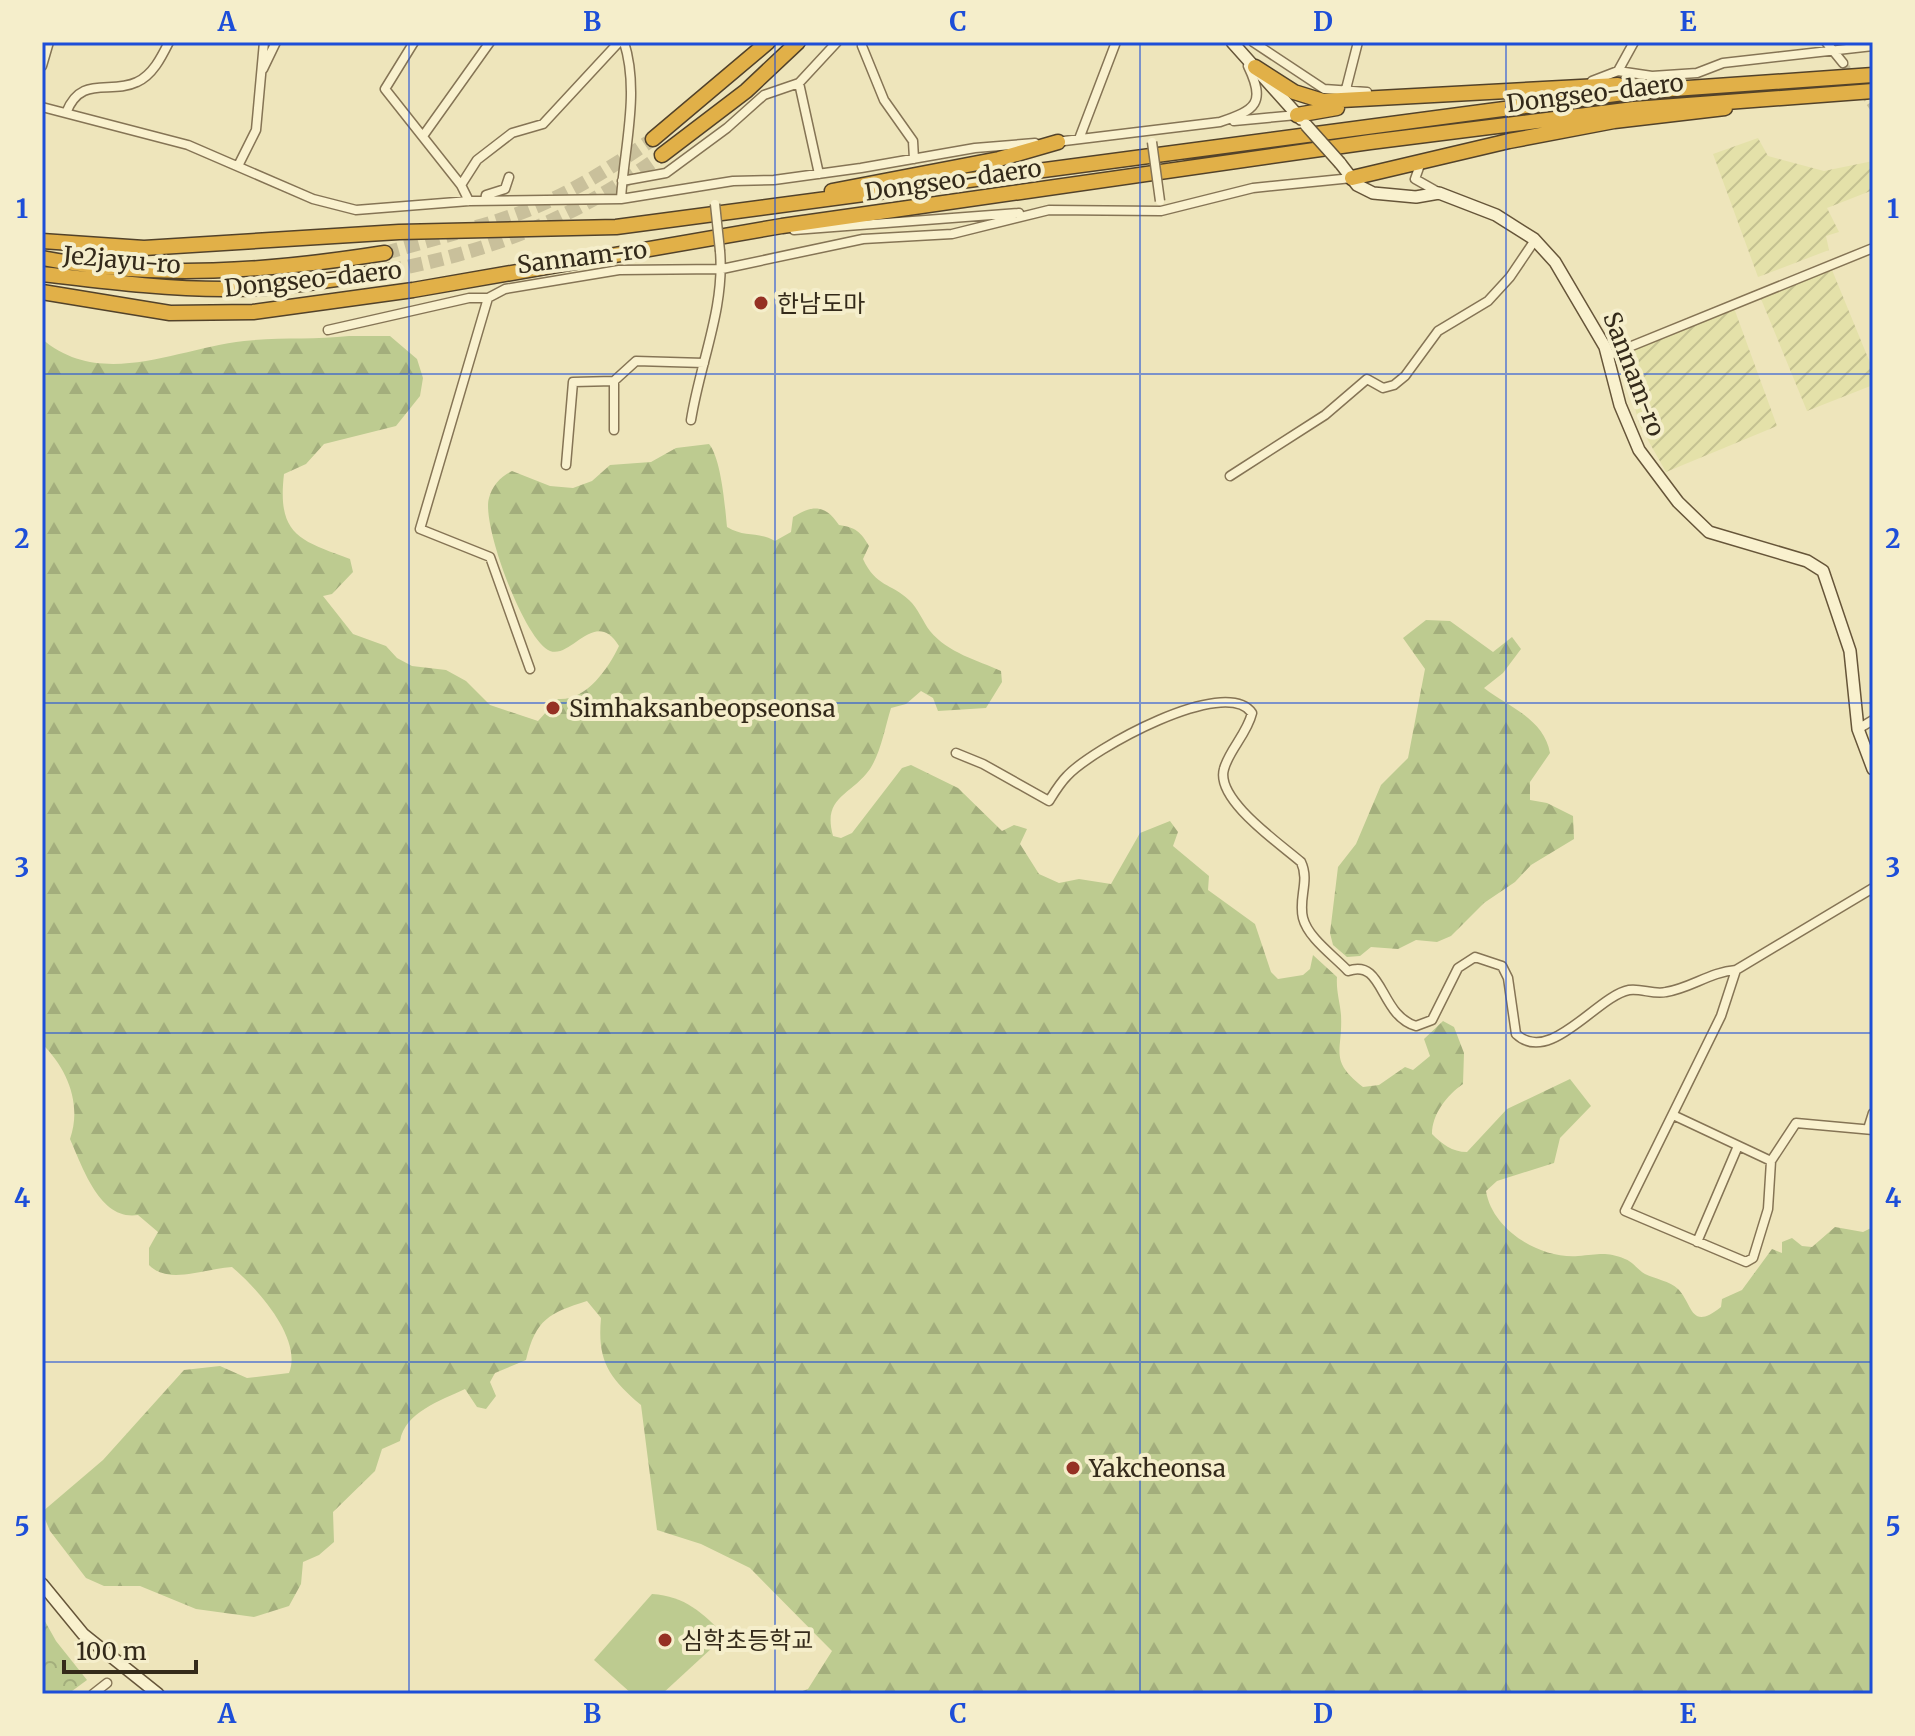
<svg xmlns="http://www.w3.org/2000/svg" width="1915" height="1736" viewBox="0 0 1915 1736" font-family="Merriweather,'Noto Sans KR',serif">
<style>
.farmland{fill:url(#farmland-furrows)}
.green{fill:#bdcb90}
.forest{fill:url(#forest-firs)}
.park{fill:url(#park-crowns)}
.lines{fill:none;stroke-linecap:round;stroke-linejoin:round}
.street-tunnel{stroke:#c9c09b;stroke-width:8;stroke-dasharray:8 4;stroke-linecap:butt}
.highway-tunnel{stroke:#c9c09b;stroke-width:14;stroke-dasharray:14 7;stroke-linecap:butt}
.street-casing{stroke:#857455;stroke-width:11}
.secondary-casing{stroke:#665539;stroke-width:14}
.highway-casing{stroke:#52422a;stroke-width:17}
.street{stroke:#f9f1ce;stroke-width:8}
.secondary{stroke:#f9f1ce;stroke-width:11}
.highway{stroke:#e1b048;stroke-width:14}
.street-bridge-casing{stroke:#857455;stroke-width:11;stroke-linecap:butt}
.secondary-bridge-casing{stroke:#665539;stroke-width:14;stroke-linecap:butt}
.street-bridge{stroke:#f9f1ce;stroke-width:8}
.secondary-bridge{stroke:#f9f1ce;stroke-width:11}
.grid{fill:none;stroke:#1d4ed8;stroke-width:2;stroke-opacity:0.55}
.poi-dot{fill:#953124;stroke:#f5eecb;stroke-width:3}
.labels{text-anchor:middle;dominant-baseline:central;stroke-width:8;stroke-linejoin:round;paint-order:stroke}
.street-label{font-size:24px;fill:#342a1a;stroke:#f5eecb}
.poi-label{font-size:24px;fill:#342a1a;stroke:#f5eecb;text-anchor:start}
.neatline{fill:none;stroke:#1d4ed8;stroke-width:3}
.grid-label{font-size:26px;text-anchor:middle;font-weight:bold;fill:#1d4ed8}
</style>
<defs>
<pattern id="farmland-furrows" width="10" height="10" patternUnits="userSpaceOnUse" patternTransform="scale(2)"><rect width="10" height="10" fill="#e4e1a9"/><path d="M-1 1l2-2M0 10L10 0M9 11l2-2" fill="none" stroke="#c4c191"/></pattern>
<pattern id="forest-firs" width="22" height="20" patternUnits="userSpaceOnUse" patternTransform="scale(2)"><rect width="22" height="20" fill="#bdcb90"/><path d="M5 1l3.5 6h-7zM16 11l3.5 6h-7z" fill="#a3ae7c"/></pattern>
<pattern id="park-crowns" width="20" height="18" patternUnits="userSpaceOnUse" patternTransform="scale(2)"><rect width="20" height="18" fill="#bdcb90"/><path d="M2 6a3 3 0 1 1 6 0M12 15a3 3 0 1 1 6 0" fill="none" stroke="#a3ae7c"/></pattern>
</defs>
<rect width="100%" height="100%" fill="#eee5bb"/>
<!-- farmland -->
<path class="farmland" d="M1758,138L1768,156L1824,171L1873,161V190L1827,208L1839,232L1826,236L1829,250L1758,277L1713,154Z
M1832,270L1873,370V385L1807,411L1761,299Z
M1734,308L1777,426L1666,472L1640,426L1620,356Z"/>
<!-- green -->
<path class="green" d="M652,1594C685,1596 703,1613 725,1636L662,1694H632L594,1660Z"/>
<!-- forest -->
<path class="forest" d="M349,336H390L417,359L423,378L420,396L396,426L324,444L306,464L284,474C277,535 299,540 350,559L353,572L332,594L323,596L353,634L386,646L397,658L412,666L446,670L466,681L490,705L538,721L558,699C586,701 608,669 619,646C595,607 572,659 550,651C525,642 481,524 489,498C492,486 501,476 512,471L550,486L573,488L592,481L610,465L651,462L676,448L709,444C721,458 725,506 727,527C745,538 758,531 775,541L791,532L793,517C813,504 826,505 839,525C855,527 861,532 869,546L863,559C876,587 891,583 909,600C918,608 923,622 930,631C948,653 977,660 1001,671L1002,682L986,708L938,711L933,698L921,691L906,704L891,708C885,727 881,752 870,769C851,796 822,796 833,836L841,838L852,833L902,768L911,765L958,788L1002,831L1014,825L1027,829L1020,844L1039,874L1059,883L1079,879L1111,884L1140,833L1170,821L1178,832L1173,846L1209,876L1208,890L1255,924L1271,972L1278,979L1303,975L1310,969L1313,955L1337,977C1336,991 1340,1002 1341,1015C1343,1052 1328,1060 1363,1087L1379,1085L1405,1067L1413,1070L1430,1056L1424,1039L1443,1021L1454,1027L1464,1053L1463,1084C1447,1095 1432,1114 1432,1134C1442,1144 1452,1152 1467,1152L1507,1109L1570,1079L1591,1106L1560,1138L1554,1163L1497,1181L1486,1191C1492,1229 1539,1259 1578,1256C1598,1255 1605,1251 1625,1259C1633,1262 1638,1270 1645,1274C1655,1279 1670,1281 1678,1289C1693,1304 1690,1332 1721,1307L1722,1299L1742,1290L1772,1249L1782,1253V1242L1792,1238L1802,1246L1812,1247L1835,1227L1863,1232L1873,1227V1694H795L808,1689L832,1651L750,1568L701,1544L657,1530L641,1405C609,1378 597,1361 601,1318L587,1301C549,1313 536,1319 526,1360L495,1373L490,1382L496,1396L486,1409L477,1407L465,1389C440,1401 405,1412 400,1441L382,1449L375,1471L333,1512L334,1542L319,1555L303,1562L301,1584L289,1606L254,1617L196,1609L140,1586H104L86,1578L50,1531L42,1512L103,1460L184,1370L220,1366L247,1378L289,1373C303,1339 257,1288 232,1267C203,1269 168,1285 149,1265V1248L158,1232L138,1215C100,1221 83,1168 70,1139C82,1105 68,1069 42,1044V339C102,390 178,348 244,341C279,337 314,340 349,336Z
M1426,620L1450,621L1493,652L1512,637L1521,649L1503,673L1484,688C1509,707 1544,719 1550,753L1530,782V800L1547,803L1573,816L1574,839L1531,865L1515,882L1484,903L1451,936L1437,942L1416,940L1398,949L1371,947L1360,956L1347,957L1333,945L1330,933L1338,867L1356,844L1381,785L1408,758L1425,669L1403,638Z"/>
<!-- park -->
<path class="park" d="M42,1616L56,1641L87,1680L68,1694H42Z"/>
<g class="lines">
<!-- street-tunnel -->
<path class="street-tunnel" d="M1843,63L1873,107"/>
<!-- highway-tunnel -->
<path class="highway-tunnel" d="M476,227C547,208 593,180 653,139
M385,253L456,233
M388,271C495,250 574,219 662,155"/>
<!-- street casing -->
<g class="street-casing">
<path id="street" d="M414,42L385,89L461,185L469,201
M1253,42L1324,89L1367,92
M1826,42L1843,63
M862,46L884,100L913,141L914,159
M42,66L49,42
M263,69L276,42
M1618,71L1634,42
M1592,81L1618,71L1652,76L1697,73L1723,63L1873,46
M799,83L819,174
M1346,89L1358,42
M42,107L188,145L313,199L356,210L469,201L621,199L733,181L774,180L861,168L975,148L1035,143
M66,113C81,74 110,95 137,82C153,75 162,56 169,42
M1234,121L1297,115
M423,136L490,42
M1079,139L1116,42
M1056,142L1220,122C1256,110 1266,103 1248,66
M1421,162L1415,179L1438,192
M238,166L256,130L264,42
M622,181L666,173L727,128L764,95L799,83L837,42
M461,185L477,160L512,133L543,124L619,42
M621,199C624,148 640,92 624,42
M485,201L486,195L505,189L509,177
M794,230L1019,213
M488,298L420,529L490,557L530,669
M328,330L469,298H488L505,289L619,270L722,269L863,239L952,234L1049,210L1161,211L1253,188L1352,178
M1607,356L1873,248
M691,420C700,363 725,308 720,251
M614,430V381L636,361L704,363
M566,465L573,382L614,381
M1230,476L1325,415L1367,379L1383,388L1394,385L1405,376L1438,331L1488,301L1510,277L1535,240
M1858,729L1873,720
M956,753L983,764L1049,801C1054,793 1060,783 1067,776C1092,749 1225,675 1252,713C1247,734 1229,750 1224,769C1215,799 1279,843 1301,862C1310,881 1298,898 1303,918C1308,938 1334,956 1348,971C1384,958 1379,1015 1416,1026L1432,1020L1458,968L1475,957L1502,966L1508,978L1516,1034C1550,1066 1597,996 1629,990C1641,988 1654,995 1666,992C1691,988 1710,972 1736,970L1873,888
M1673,1115L1771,1161L1768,1209L1753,1258L1746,1262L1625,1211L1721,1016L1736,970
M1868,1129L1873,1113
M1771,1161L1796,1123L1873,1130
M1697,1242L1738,1146
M93,1694L107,1683"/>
</g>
<!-- secondary casing -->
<g class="secondary-casing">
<path id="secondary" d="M1232,42L1301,119
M1340,163L1357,185L1373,193L1416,197L1439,193L1496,215L1534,239L1555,262L1605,347L1620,405L1639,450L1678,502L1709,532L1807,561L1823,571L1850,651L1858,729L1873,769
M42,1584L83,1634L158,1694"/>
</g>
<!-- highway casing -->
<g class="highway-casing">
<path id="highway" d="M1255,67L1294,92L1323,101L1618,85
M1297,115L1337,108
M653,139L768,42
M662,155L746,91L798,42
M1352,178L1509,141L1614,121L1725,108
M832,191L999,159L1058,142
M42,241L144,248L399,232L616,227L1631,92L1873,75
M42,258C156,280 271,271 385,253
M42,274C103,281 163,289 224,289C279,290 334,279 388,271
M42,292L170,313L253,312L413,290L782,226L1370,142L1634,109L1873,91"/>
</g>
<!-- street -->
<use href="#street" class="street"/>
<!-- secondary -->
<use href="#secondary" class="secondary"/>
<!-- highway -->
<use href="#highway" class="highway"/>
<!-- street-bridge casing -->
<g class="street-bridge-casing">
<path id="street-bridge" d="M1152,142L1160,201
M715,204L720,251"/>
</g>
<!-- secondary-bridge casing -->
<g class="secondary-bridge-casing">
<path id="secondary-bridge" d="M1306,125L1340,163"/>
</g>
<!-- street-bridge -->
<use href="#street-bridge" class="street-bridge"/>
<!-- secondary-bridge -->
<use href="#secondary-bridge" class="secondary-bridge"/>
</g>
<!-- grid -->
<path class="grid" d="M409,42V1694M775,42V1694M1140,42V1694M1506,42V1694M42,374H1873M42,703H1873M42,1033H1873M42,1362H1873"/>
<!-- markers -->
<g class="poi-dot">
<circle cx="761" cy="303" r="8"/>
<circle cx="553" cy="708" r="8"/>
<circle cx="1073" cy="1468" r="8"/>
<circle cx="665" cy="1640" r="8"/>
</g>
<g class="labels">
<!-- street labels -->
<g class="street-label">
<text transform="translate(1595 93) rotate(-7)">Dongseo-daero</text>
<text transform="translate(953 180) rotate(-8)">Dongseo-daero</text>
<text transform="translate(582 257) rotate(-7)">Sannam-ro</text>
<text transform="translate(122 260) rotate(5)">Je2jayu-ro</text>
<text transform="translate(313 279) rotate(-6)">Dongseo-daero</text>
<text transform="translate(1634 374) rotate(69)">Sannam-ro</text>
</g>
<!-- poi labels -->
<g class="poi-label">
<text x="777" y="303">한남도마</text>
<text x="569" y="708">Simhaksanbeopseonsa</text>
<text x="1089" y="1468">Yakcheonsa</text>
<text x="681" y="1640">심학초등학교</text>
</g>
</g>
<!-- border -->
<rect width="1915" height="1736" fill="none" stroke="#f5eecb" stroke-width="88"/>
<!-- scale -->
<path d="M64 1660v12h132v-12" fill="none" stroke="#342a1a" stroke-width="4"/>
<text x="76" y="1660" font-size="24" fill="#342a1a" stroke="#f5eecb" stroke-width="6" paint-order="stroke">100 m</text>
<rect x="44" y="44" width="1827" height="1648" class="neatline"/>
<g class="grid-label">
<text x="227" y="31">A</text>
<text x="592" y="31">B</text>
<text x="958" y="31">C</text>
<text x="1323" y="31">D</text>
<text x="1688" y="31">E</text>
<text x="22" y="218">1</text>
<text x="1893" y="218">1</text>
<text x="22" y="548">2</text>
<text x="1893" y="548">2</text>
<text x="22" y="877">3</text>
<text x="1893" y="877">3</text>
<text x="22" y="1207">4</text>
<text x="1893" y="1207">4</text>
<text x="22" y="1536">5</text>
<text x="1893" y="1536">5</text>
<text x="227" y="1723">A</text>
<text x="592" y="1723">B</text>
<text x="958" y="1723">C</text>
<text x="1323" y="1723">D</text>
<text x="1688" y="1723">E</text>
</g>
</svg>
